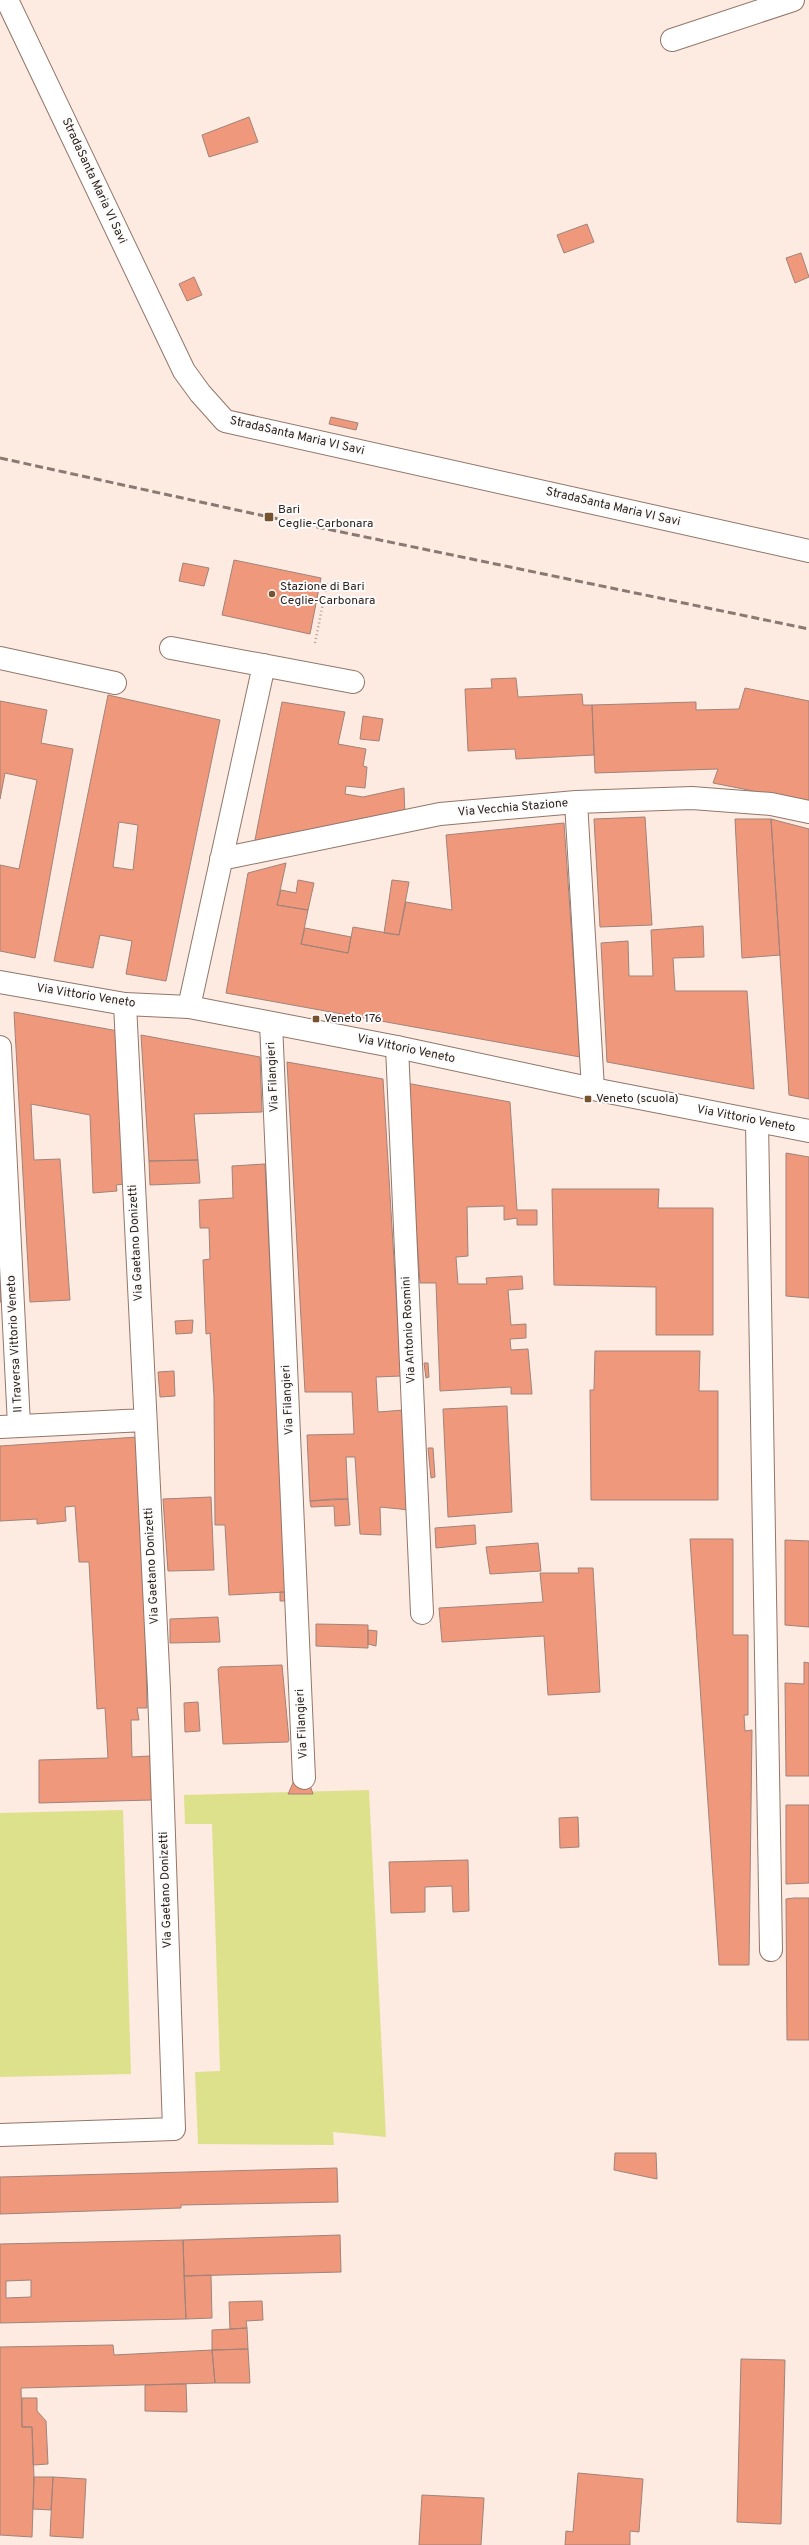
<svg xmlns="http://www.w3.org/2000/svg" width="809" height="2545" viewBox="0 0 809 2545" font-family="Overpass,sans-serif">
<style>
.green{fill:#dee18b}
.building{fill:#ef987c;stroke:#a18379;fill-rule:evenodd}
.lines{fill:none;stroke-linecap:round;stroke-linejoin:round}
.street-casing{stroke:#927669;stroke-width:24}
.secondary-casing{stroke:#927669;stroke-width:24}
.path{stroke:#af9f97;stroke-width:2.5;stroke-dasharray:1 3;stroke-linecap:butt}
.street{stroke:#fff;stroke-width:22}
.secondary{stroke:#fff;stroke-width:22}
.rail{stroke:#887a72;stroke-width:3;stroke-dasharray:8 4;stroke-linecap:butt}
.poi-dot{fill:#77522d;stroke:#fbfbfb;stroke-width:1.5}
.labels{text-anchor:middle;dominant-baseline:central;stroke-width:4;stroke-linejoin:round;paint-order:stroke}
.street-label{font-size:12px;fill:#2d221c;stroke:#fbfbfb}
.poi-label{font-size:12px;fill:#2d221c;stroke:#fbfbfb;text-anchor:start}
</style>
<rect width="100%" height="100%" fill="#fdeae1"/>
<!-- green -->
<path class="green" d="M369,1790L386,2137L333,2132L334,2145L198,2144L195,2072L220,2071L212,1824H185L184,1795Z
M123,1810L131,2074L0,2077V1813Z"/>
<!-- building -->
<path class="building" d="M249,117L258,142L209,157L202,135Z
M587,224L594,242L564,253L557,235Z
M801,253L809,277L795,283L786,258Z
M194,277L202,295L187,301L179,284Z
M331,417L358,423L356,430L329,424Z
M234,560L321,578L310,634L222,615Z
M183,563L209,568L204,586L179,581Z
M516,678L518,697L582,694L583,705H592L594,755L516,759L515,749L468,751L465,689L492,688L491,679Z
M745,688L809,701V802L713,783L718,769L595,773L592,705L696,702V710L739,709Z
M108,695L220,720L166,981L126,974L132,941L100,935L93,968L54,961ZM119,822L138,825L133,870L113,867Z
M0,701L47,710L41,743L73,749L35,958L0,951V865L19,869L37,780L5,773L0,799Z
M282,702L345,712L338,744L366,749L363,766L367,767L365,788L346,786L345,794L363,797L404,788L405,818L253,850Z
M363,716L383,719L379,741L360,739Z
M645,817L652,925L600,927L594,819Z
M735,819H771L780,955L742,958Z
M771,819L809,829V1099L789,1095Z
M564,823L580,1057L226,993L248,873L286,863L277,905L308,910L301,944L348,953L353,927L399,935L406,902L452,910L446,835Z
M298,880L314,883L308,910L277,905L281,890L296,893Z
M392,880L409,882L399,935L384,933Z
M703,926L704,957L673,958L675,991H747L754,1089L607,1062L601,943L628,941L629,976H653L651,930Z
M305,928L351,937L348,953L301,944Z
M14,1012L118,1031L125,1184L116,1185L117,1191L93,1193L90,1115L31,1104L34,1160L60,1159L70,1300L30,1302Z
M141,1035L260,1057L262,1112L194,1114L198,1160L149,1161Z
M287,1062L383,1079L401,1376L376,1377L378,1412L404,1410L410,1510L380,1507L381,1535L360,1534L355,1457H346L348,1499L310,1501L307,1435L354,1434L352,1392H305Z
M406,1083L510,1102L517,1210H537V1225H517V1218L504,1220V1206L467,1207L468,1256L456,1257L458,1284H487L486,1278L522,1276L523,1289L508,1290L511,1325L526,1324V1338L510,1339L511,1350L528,1349L532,1394H511V1387L440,1391L436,1283H420Z
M786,1153L809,1157V1298L786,1296Z
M198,1160L200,1183L150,1185L149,1161Z
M265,1164L286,1592L229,1595L225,1525H215L214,1396L210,1333L206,1334L203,1260L210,1259L209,1228H200L199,1200L233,1198L232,1166Z
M552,1189H659L658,1208H713V1335H656V1287L554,1285Z
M0,1270L2,1302H0Z
M193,1320L192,1333L176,1334L175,1321Z
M595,1351H700L699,1391H718V1500H591L590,1390H594Z
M424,1363H428L429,1377L426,1378Z
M174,1371L175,1396L160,1397L158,1372Z
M507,1406L512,1512L448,1517L443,1409Z
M138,1437L144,1568L147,1708H137L139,1720H131L132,1757L150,1756L152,1800L39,1803V1760L108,1758L105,1708L97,1709L89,1562H79L75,1506L65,1507L66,1521L37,1524V1519L0,1521V1446Z
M428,1448H433L435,1477L431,1478Z
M211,1497L214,1570L168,1571L163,1499Z
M333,1499H348L350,1525L335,1526L334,1506L311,1507L310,1501Z
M475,1525L476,1544L436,1548L435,1528Z
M690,1539H733V1635H748V1715H744L745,1731L752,1730L749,1965H719Z
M785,1540L809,1541V1627L785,1625Z
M538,1543L541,1571L490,1574L486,1547Z
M578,1568H593L600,1692L548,1695L544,1636L442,1642L439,1608L543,1602L540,1573H579Z
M280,1592H289L290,1601H280Z
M218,1617L220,1642L170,1643V1619Z
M316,1624L368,1625V1648L316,1646Z
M368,1630L377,1631L376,1646L368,1644Z
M804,1662L809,1663V1776H786L785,1683L804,1684Z
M282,1665L289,1740L288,1742L223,1744L218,1669L220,1667Z
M198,1702L200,1731L185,1732L184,1703Z
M293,1760L309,1782L313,1794H288L293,1783Z
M786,1805H809V1883L786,1884Z
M578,1817L579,1847L560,1848L559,1818Z
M468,1860L469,1911L453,1912L452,1886L425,1887V1912L391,1913L389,1862Z
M794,1898H809V2040H787L786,1899Z
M615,2153H656L657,2179L614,2170Z
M337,2168L338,2202L181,2205V2208L0,2214V2177Z
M340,2235L341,2272L184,2276L183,2240Z
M183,2240L186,2319L0,2323V2244ZM31,2280V2297L6,2298V2281Z
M211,2275L212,2318L186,2319L184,2276Z
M262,2301L263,2320L246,2321L247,2328L230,2329L229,2302Z
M247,2328L248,2349L212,2350V2330Z
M113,2345L114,2355L212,2350L215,2383L21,2388L22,2427H32L34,2477L32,2537L0,2535V2347Z
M248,2349L250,2383H215L212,2350Z
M741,2359L785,2360L781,2524L737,2522Z
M186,2384L187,2412L145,2411V2385Z
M22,2398H37V2411L46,2421L48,2464L33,2465L32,2427H22Z
M578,2473L643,2479L639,2532L630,2531V2545H565L566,2531L573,2532Z
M34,2477H53L51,2510L33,2509Z
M53,2477L86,2479L83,2538L50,2536Z
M422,2495L484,2498L481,2545H419Z"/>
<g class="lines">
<!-- street casing -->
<g class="street-casing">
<path id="street" d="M7,0L184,371L200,393L225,421L809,551
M672,40L793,0
M171,648L353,682
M0,658L115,683
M576,802L593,1089
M221,859L440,814L576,802L692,798L771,804L809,812
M189,1007L264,665
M271,1023L304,1778
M0,1047L19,1425
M397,1047L422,1613
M757,1122L771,1950
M0,1427L145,1420
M0,2135L174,2129L159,1689L125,1004"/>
</g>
<!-- secondary casing -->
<g class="secondary-casing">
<path id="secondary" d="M0,982L125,1004L189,1007L397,1047L593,1089L809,1131"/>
</g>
<!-- path -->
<path class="path" d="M315,643L327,583"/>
<!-- street -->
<use href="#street" class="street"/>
<!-- secondary -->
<use href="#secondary" class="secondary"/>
<!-- rail -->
<path class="rail" d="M0,458L269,517L809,629"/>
</g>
<!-- markers -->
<g class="poi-dot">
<rect x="264" y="512" width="10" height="10" rx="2"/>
<circle cx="272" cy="594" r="4"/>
<rect x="312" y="1015" width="8" height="8" rx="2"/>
<rect x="584" y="1095" width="8" height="8" rx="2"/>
</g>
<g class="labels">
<!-- street labels -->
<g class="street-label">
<text transform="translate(94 181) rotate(65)">StradaSanta Maria VI Savi</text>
<text transform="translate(297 436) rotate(13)">StradaSanta Maria VI Savi</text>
<text transform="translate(613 507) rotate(13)">StradaSanta Maria VI Savi</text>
<text transform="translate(513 808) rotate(-5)">Via Vecchia Stazione</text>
<text transform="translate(86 996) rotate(9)">Via Vittorio Veneto</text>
<text transform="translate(406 1049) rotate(12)">Via Vittorio Veneto</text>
<text transform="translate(273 1077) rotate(-93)">Via Filangieri</text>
<text transform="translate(746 1119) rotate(11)">Via Vittorio Veneto</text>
<text transform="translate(136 1243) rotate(-93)">Via Gaetano Donizetti</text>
<text transform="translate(409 1330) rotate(-93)">Via Antonio Rosmini</text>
<text transform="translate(15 1344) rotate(-93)">II Traversa Vittorio Veneto</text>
<text transform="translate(288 1400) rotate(-93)">Via Filangieri</text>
<text transform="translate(152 1566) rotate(-93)">Via Gaetano Donizetti</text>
<text transform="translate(302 1724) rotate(-93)">Via Filangieri</text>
<text transform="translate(166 1890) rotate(-92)">Via Gaetano Donizetti</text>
</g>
<!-- poi labels -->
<g class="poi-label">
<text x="278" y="510">Bari<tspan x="278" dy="14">Ceglie-Carbonara</tspan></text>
<text x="280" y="587">Stazione di Bari<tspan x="280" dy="14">Ceglie-Carbonara</tspan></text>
<text x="324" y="1019">Veneto 176</text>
<text x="596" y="1099">Veneto (scuola)</text>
</g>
</g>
</svg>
